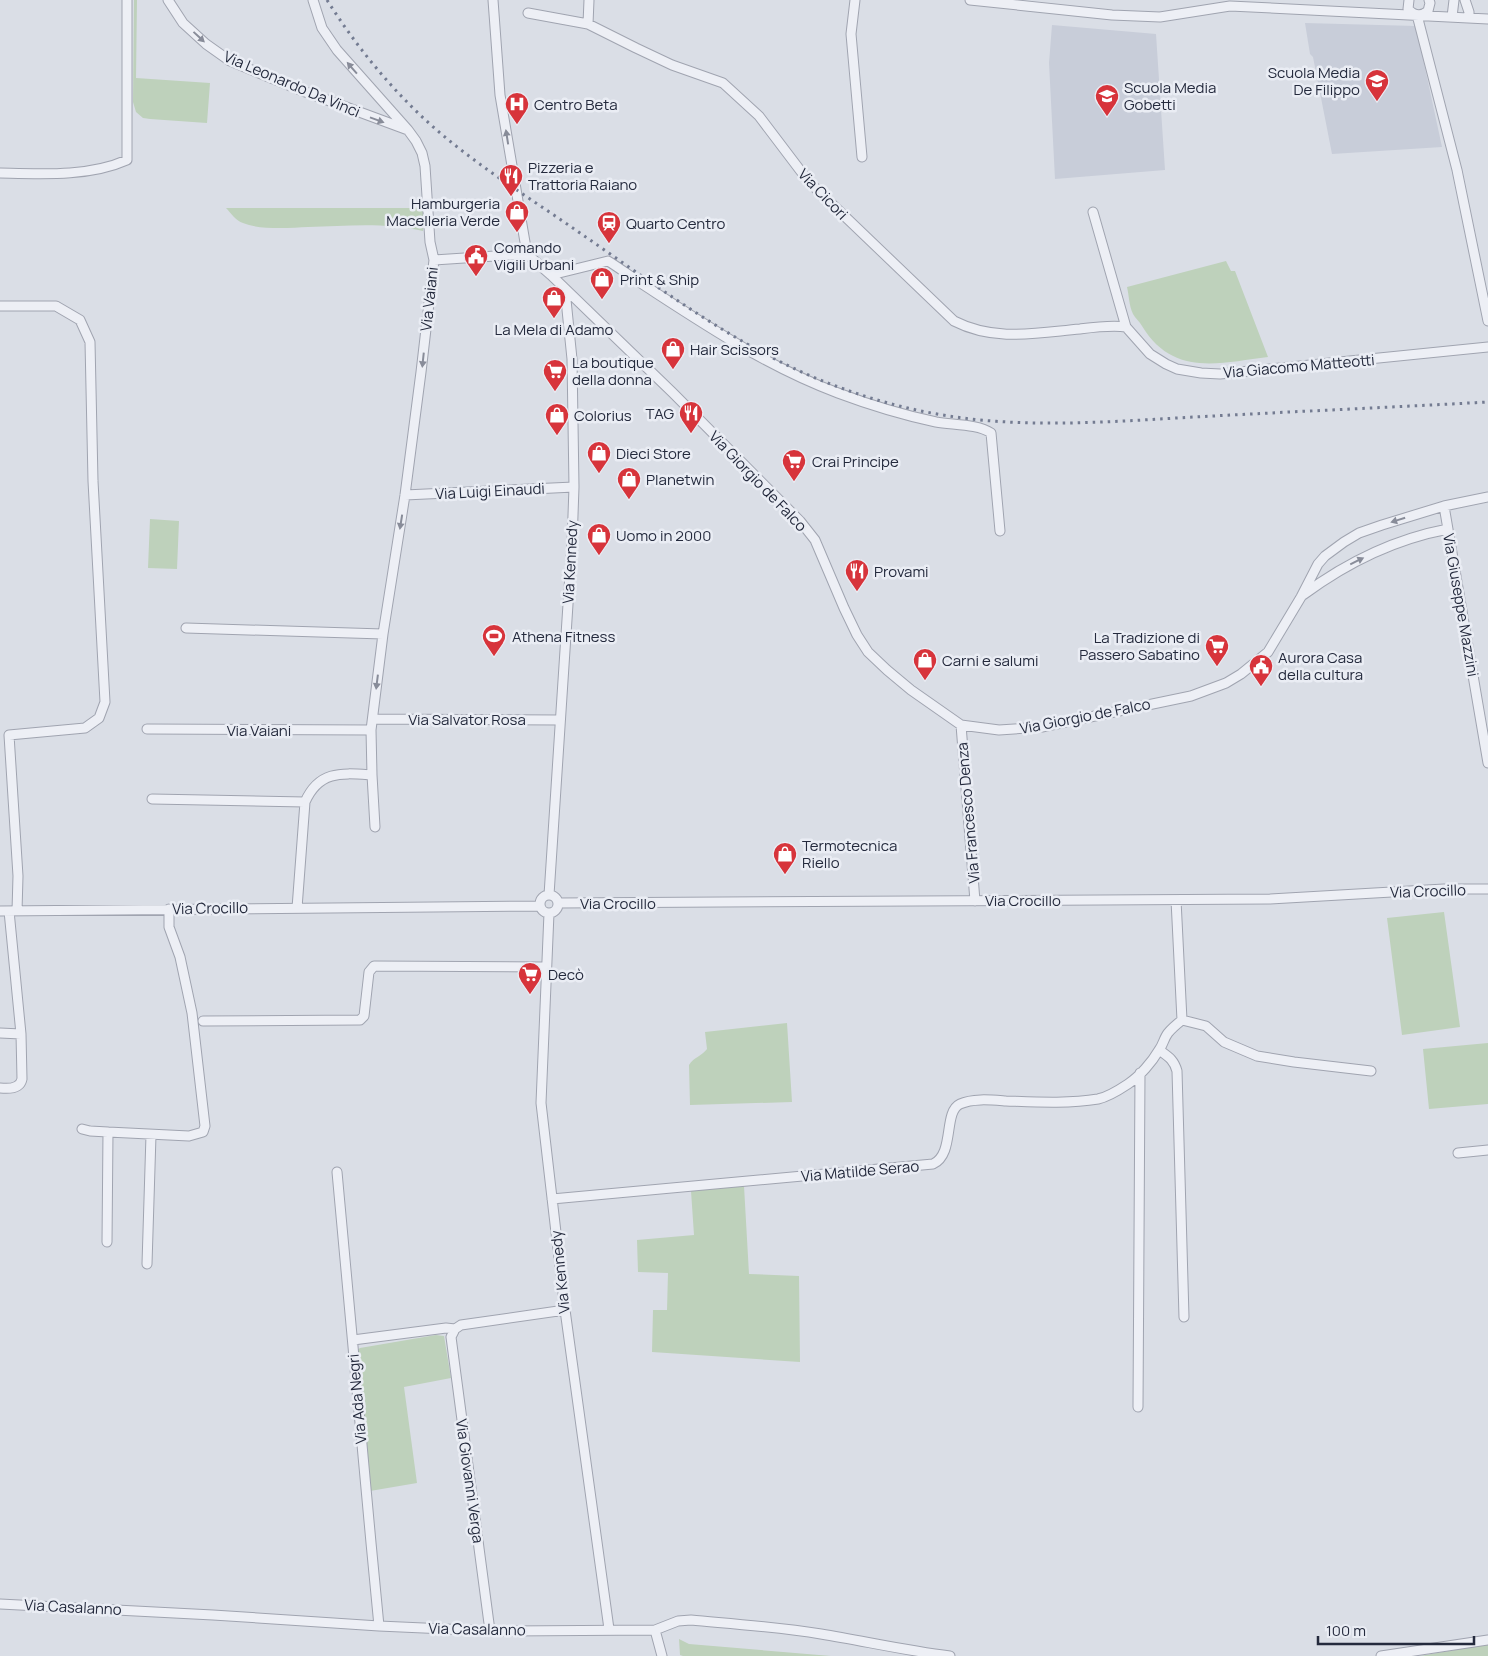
<svg xmlns="http://www.w3.org/2000/svg" width="1488" height="1656" viewBox="0 0 1488 1656" font-family="Manrope,sans-serif">
<style>
.built{fill:#c8cdd9}
.green{fill:#bed1bb}
.lines{fill:none;stroke-linecap:round;stroke-linejoin:round}
.minor-casing{stroke:#a0a4b0;stroke-width:11}
.minor{stroke:#edeff5;stroke-width:9}
.rail{stroke:#737b91;stroke-width:3;stroke-dasharray:2.5 5;stroke-linecap:butt}
.oneway{fill:#888c99}
.labels{text-anchor:middle;dominant-baseline:central;stroke-width:5;stroke-linejoin:round;paint-order:stroke}
.poi-label{font-size:15px;fill:#242a3d;stroke:#eaedf4;text-anchor:start}
.street-label{font-size:15px;fill:#242a3d;stroke:#eaedf4}
</style>
<rect width="100%" height="100%" fill="#dadee6"/>
<!-- built -->
<path class="built" d="M1305,23L1416,26L1442,147L1332,154L1313,57L1310,54Z
M1052,25L1156,34L1165,170L1055,179L1049,63Z"/>
<!-- green -->
<path class="green" d="M134,0H137L136,78L210,83L207,123L150,119L143,118L136,112L133,102Z
M226,208H423V231C385,222 346,226 308,227C290,228 259,230 243,223C236,221 231,213 226,208Z
M1226,261L1231,271H1235L1268,357C1219,363 1173,377 1142,326C1140,322 1135,318 1133,314C1129,306 1129,295 1127,287Z
M150,519L179,521L177,569L148,568Z
M1444,912L1460,1027L1402,1035L1387,918Z
M787,1023L792,1102L690,1105L689,1065C694,1057 702,1056 707,1049L705,1032Z
M1488,1043V1104L1429,1109L1423,1049Z
M744,1186L749,1274L799,1276L800,1362L652,1352L653,1310H667L668,1273L638,1272L637,1240L694,1235L691,1191Z
M436,1335L444,1336L451,1378L404,1387L417,1483L370,1491L357,1350L360,1348Z
M679,1639L689,1644L831,1656H683L680,1655Z
M1488,1644V1656H1420Z"/>
<g class="lines">
<!-- minor casing -->
<g class="minor-casing">
<path id="minor" d="M168,0L183,23L206,44L230,61L300,90L408,130
M313,0L322,28L337,50L408,130L416,141L422,153L425,166L430,242L434,260L421,372L405,495L383,634L371,730L372,775
M493,0L500,95L527,254L551,275L673,393L800,521L815,540L844,608L857,635L868,652L887,670L911,690L961,725L999,730L1042,727L1191,696L1226,683L1241,674L1268,652L1301,597L1318,564L1325,556L1344,542L1359,533L1382,525L1444,506L1488,497
M855,0L851,34L862,157
M970,0L1112,15L1160,17L1230,6L1488,19
M1409,0L1408,9C1414,16 1421,17 1428,11L1430,3L1429,0
M1465,0L1469,12V18
M528,13L588,24L636,48L672,65L723,83L759,116L809,182L954,321C995,342 1036,333 1080,329C1096,327 1111,325 1126,327
M1417,15L1457,170L1488,321
M1452,17L1454,0
M588,24L589,0
M0,173C41,174 89,177 127,160V0
M1093,212L1126,327L1150,354L1166,364L1177,369L1201,373L1220,374L1488,347
M434,260L527,254
M551,275L608,261C618,267 627,274 636,280C701,322 765,366 838,393C870,405 903,415 936,422C953,425 978,424 991,433L1000,531
M0,306H56L80,320L90,342L93,481L105,702L99,718L85,728L9,735L18,876L17,911
M405,495L574,487
M1444,506L1488,763
M1303,595C1346,563 1395,539 1448,529
M186,628L383,634
M373,719L560,720
M961,725L975,901
M147,729L371,730
M152,799L305,802
M540 904a9 9 0 1 1 18 0a9 9 0 1 1-18 0Z
M549,895L572,543L574,487L572,359L565,290
M558,903L1270,899L1444,889H1488
M297,908L305,802C319,770 342,773 372,775L375,827
M0,911L540,906
M549,913L541,1103L565,1310L609,1629
M1182,1020L1206,1026L1224,1042L1257,1056L1294,1062L1371,1071
M203,1021L360,1020L364,1016L369,972L374,966L545,967
M0,1033L21,1034
M1159,1050C1169,1057 1174,1060 1177,1071L1184,1317
M0,1088C9,1089 20,1089 22,1079L21,1034L9,911
M82,1129L90,1131L108,1132
M1458,1153L1488,1150
M337,1172C352,1324 364,1475 379,1626
M552,1199L933,1164C955,1154 943,1112 960,1104C973,1098 992,1100 1006,1101C1035,1102 1068,1104 1098,1099C1108,1097 1119,1090 1128,1084C1140,1076 1152,1062 1159,1050C1163,1045 1164,1038 1168,1033C1172,1028 1177,1024 1182,1020L1176,900
M107,1242L108,1132L189,1136L203,1132L205,1126L192,1013L180,957L169,927V909
M147,1264L151,1135
M353,1340L446,1328L455,1329
M1138,1407L1140,1073
M0,1604L213,1615L379,1626L490,1631L655,1630L678,1621L691,1620C734,1624 778,1627 821,1634C864,1641 907,1651 950,1656
M655,1630L662,1656
M490,1631L451,1337L455,1329L461,1325L565,1310
M1381,1656L1488,1640"/>
</g>
<!-- minor -->
<use href="#minor" class="minor"/>
<!-- rail -->
<path class="rail" d="M327,0C356,46 390,88 431,125C477,166 530,198 580,233C663,290 747,355 844,389C885,404 928,414 971,419C1051,428 1133,420 1213,416C1305,411 1396,407 1488,402"/>
</g>
<!-- one-way arrows -->
<defs><path id="oneway-solid" d="M-6-.8H1V-3.2L6.5 0L1 3.2V.8H-6Z" transform="scale(1.25)"/></defs>
<g class="oneway">
<use href="#oneway-solid" transform="translate(199 37) rotate(43)"/>
<use href="#oneway-solid" transform="translate(352 68) rotate(-131)"/>
<use href="#oneway-solid" transform="translate(377 120) rotate(20)"/>
<use href="#oneway-solid" transform="translate(507 137) rotate(-99)"/>
<use href="#oneway-solid" transform="translate(423 360) rotate(96)"/>
<use href="#oneway-solid" transform="translate(1398 520) rotate(163)"/>
<use href="#oneway-solid" transform="translate(401 522) rotate(99)"/>
<use href="#oneway-solid" transform="translate(1357 561) rotate(-26)"/>
<use href="#oneway-solid" transform="translate(377 682) rotate(97)"/>
</g>
<!-- icons -->
<defs>
<g id="school-pin" transform="scale(1.25)"><path d="M0 17L-7.5 6A9.5 9.5 0 1 1 7.5 6Z" fill="#d7343b" stroke="#eaedf4"/><path d="M0-5L7-2L0 1L-7-2ZM-4 1L0 2.5L4 1V4Q0 6-4 4Z" fill="#fff"/></g>
<g id="hospital-pin" transform="scale(1.25)"><path d="M0 17L-7.5 6A9.5 9.5 0 1 1 7.5 6Z" fill="#d7343b" stroke="#eaedf4"/><path d="M-5-5h3v3.5h4V-5h3V5h-3V1.5h-4V5h-3Z" fill="#fff"/></g>
<g id="restaurant-pin" transform="scale(1.25)"><path d="M0 17L-7.5 6A9.5 9.5 0 1 1 7.5 6Z" fill="#d7343b" stroke="#eaedf4"/><path d="M-5-6h1v4h1v-4h1v4h1v-4h1v5L-1.5 .5V6h-2V.5L-5-1ZM5-6V6H3V1.5H1.5Q1.5-4 5-6Z" fill="#fff"/></g>
<g id="shop-pin" transform="scale(1.25)"><path d="M0 17L-7.5 6A9.5 9.5 0 1 1 7.5 6Z" fill="#d7343b" stroke="#eaedf4"/><path d="M-5-2.5h2.3a2.7 3.5 0 0 1 5.4 0H5L5.5 6h-11ZM-1.5-2.5h3a1.5 2.3 0 0 0-3 0Z" fill="#fff"/></g>
<g id="station-pin" transform="scale(1.25)"><path d="M0 17L-7.5 6A9.5 9.5 0 1 1 7.5 6Z" fill="#d7343b" stroke="#eaedf4"/><path d="M-3-6H3Q5-6 5-4V2Q5 4 3 4L4.5 6H3L1.5 4h-3L-3 6H-4.5L-3 4Q-5 4-5 2V-4Q-5-6-3-6ZM-3.5-4v3h7v-3ZM-3.5 1v1.5H-2V1ZM2 1v1.5H3.5V1Z" fill="#fff"/></g>
<g id="civic-pin" transform="scale(1.25)"><path d="M0 17L-7.5 6A9.5 9.5 0 1 1 7.5 6Z" fill="#d7343b" stroke="#eaedf4"/><path d="M-.6-6.5H3V-4.5H.6V-3L4-1V1h2V6H-6V1h2V-1L-.6-3ZM-1.2 2.5V6h2.4V2.5Z" fill="#fff"/></g>
<g id="supermarket-pin" transform="scale(1.25)"><path d="M0 17L-7.5 6A9.5 9.5 0 1 1 7.5 6Z" fill="#d7343b" stroke="#eaedf4"/><path d="M-6-5.5h2.5l.6 2H6L4.5 2H-2.5L-4.4-4H-6ZM-1.5 3.2a1.3 1.3 0 1 0 .1 0ZM3 3.2a1.3 1.3 0 1 0 .1 0Z" fill="#fff"/></g>
<g id="stadium-pin" transform="scale(1.25)"><path d="M0 17L-7.5 6A9.5 9.5 0 1 1 7.5 6Z" fill="#d7343b" stroke="#eaedf4"/><path d="M0-5a6.5 5 0 1 0 0 10a6.5 5 0 1 0 0-10ZM-3.5-1.8h7v3.6h-7Z" fill="#fff"/></g>
</defs>
<g fill-rule="evenodd">
<use href="#school-pin" x="1377" y="81"/>
<use href="#school-pin" x="1107" y="96"/>
<use href="#hospital-pin" x="517" y="104"/>
<use href="#restaurant-pin" x="511" y="176"/>
<use href="#shop-pin" x="517" y="212"/>
<use href="#station-pin" x="609" y="223"/>
<use href="#civic-pin" x="476" y="256"/>
<use href="#shop-pin" x="602" y="279"/>
<use href="#shop-pin" x="554" y="298"/>
<use href="#shop-pin" x="673" y="349"/>
<use href="#supermarket-pin" x="555" y="371"/>
<use href="#restaurant-pin" x="691" y="413"/>
<use href="#shop-pin" x="557" y="415"/>
<use href="#shop-pin" x="599" y="453"/>
<use href="#supermarket-pin" x="794" y="461"/>
<use href="#shop-pin" x="629" y="479"/>
<use href="#shop-pin" x="599" y="535"/>
<use href="#restaurant-pin" x="857" y="571"/>
<use href="#stadium-pin" x="494" y="636"/>
<use href="#supermarket-pin" x="1217" y="646"/>
<use href="#shop-pin" x="925" y="660"/>
<use href="#civic-pin" x="1261" y="666"/>
<use href="#shop-pin" x="785" y="854"/>
<use href="#supermarket-pin" x="530" y="974"/>
</g>
<g class="labels">
<!-- poi labels -->
<g class="poi-label">
<text x="1360" y="72" text-anchor="end">Scuola Media<tspan x="1360" dy="17">De Filippo</tspan></text>
<text x="1124" y="87">Scuola Media<tspan x="1124" dy="17">Gobetti</tspan></text>
<text x="534" y="104">Centro Beta</text>
<text x="528" y="167">Pizzeria e<tspan x="528" dy="17">Trattoria Raiano</tspan></text>
<text x="500" y="203" text-anchor="end">Hamburgeria<tspan x="500" dy="17">Macelleria Verde</tspan></text>
<text x="626" y="223">Quarto Centro</text>
<text x="494" y="247">Comando<tspan x="494" dy="17">Vigili Urbani</tspan></text>
<text x="620" y="279">Print &amp; Ship</text>
<text x="554" y="329" text-anchor="middle">La Mela di Adamo</text>
<text x="690" y="349">Hair Scissors</text>
<text x="572" y="362">La boutique<tspan x="572" dy="17">della donna</tspan></text>
<text x="674" y="413" text-anchor="end">TAG</text>
<text x="574" y="415">Colorius</text>
<text x="616" y="453">Dieci Store</text>
<text x="812" y="461">Crai Principe</text>
<text x="646" y="479">Planetwin</text>
<text x="616" y="535">Uomo in 2000</text>
<text x="874" y="571">Provami</text>
<text x="512" y="636">Athena Fitness</text>
<text x="1200" y="637" text-anchor="end">La Tradizione di<tspan x="1200" dy="17">Passero Sabatino</tspan></text>
<text x="1278" y="657">Aurora Casa<tspan x="1278" dy="17">della cultura</tspan></text>
<text x="942" y="660">Carni e salumi</text>
<text x="802" y="845">Termotecnica<tspan x="802" dy="17">Riello</tspan></text>
<text x="548" y="974">Decò</text>
</g>
<!-- street labels -->
<g class="street-label">
<text transform="translate(292 84) rotate(23)">Via Leonardo Da Vinci</text>
<text transform="translate(823 194) rotate(46)">Via Cicori</text>
<text transform="translate(429 299) rotate(-84)">Via Vaiani</text>
<text transform="translate(1299 366) rotate(-5)">Via Giacomo Matteotti</text>
<text transform="translate(758 481) rotate(46)">Via Giorgio de Falco</text>
<text transform="translate(490 491) rotate(-3)">Via Luigi Einaudi</text>
<text transform="translate(570 562) rotate(-87)">Via Kennedy</text>
<text transform="translate(1461 605) rotate(80)">Via Giuseppe Mazzini</text>
<text transform="translate(1085 716) rotate(-11)">Via Giorgio de Falco</text>
<text x="467" y="719">Via Salvator Rosa</text>
<text x="259" y="730">Via Vaiani</text>
<text transform="translate(968 813) rotate(-95)">Via Francesco Denza</text>
<text transform="translate(1428 891) rotate(-2)">Via Crocillo</text>
<text x="1023" y="900">Via Crocillo</text>
<text x="618" y="903">Via Crocillo</text>
<text transform="translate(210 908) rotate(-1)">Via Crocillo</text>
<text transform="translate(860 1171) rotate(-5)">Via Matilde Serao</text>
<text transform="translate(560 1272) rotate(-96)">Via Kennedy</text>
<text transform="translate(357 1399) rotate(-95)">Via Ada Negri</text>
<text transform="translate(470 1481) rotate(82)">Via Giovanni Verga</text>
<text transform="translate(73 1607) rotate(3)">Via Casalanno</text>
<text transform="translate(477 1629) rotate(1)">Via Casalanno</text>
</g>
</g>
<!-- scale -->
<path d="M1318 1636v8h156v-8" fill="none" stroke="#242a3d" stroke-width="2.5"/>
<text x="1326" y="1636" font-size="15" fill="#242a3d" stroke="#eaedf4" stroke-width="4" paint-order="stroke">100 m</text>
</svg>
